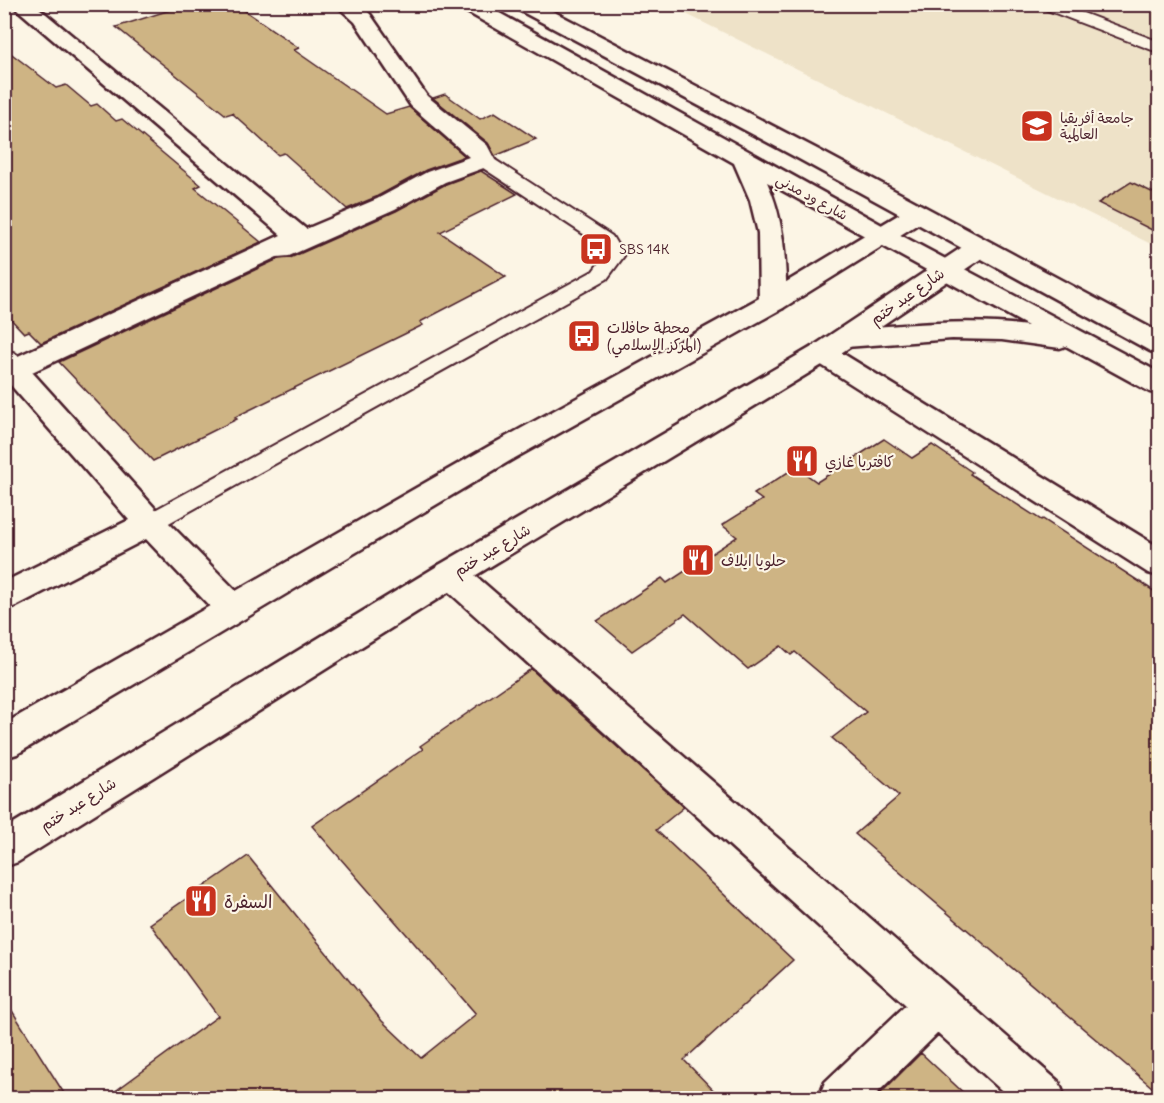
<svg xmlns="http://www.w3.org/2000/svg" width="1164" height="1103" viewBox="0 0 1164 1103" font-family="Delius,'Playpen Sans Arabic',sans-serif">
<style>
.built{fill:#eee2c8}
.building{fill:#ceb484;stroke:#4a1f2b;stroke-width:1.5}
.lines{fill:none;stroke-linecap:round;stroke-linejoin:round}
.service-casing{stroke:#4a1f2b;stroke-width:4}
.minor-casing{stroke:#4a1f2b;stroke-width:5}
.primary-casing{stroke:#4a1f2b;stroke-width:5}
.trunk-casing{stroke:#4a1f2b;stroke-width:5}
.service{fill:#fcf5e5;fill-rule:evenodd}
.minor{fill:#fcf5e5;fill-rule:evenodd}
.primary{fill:#fcf5e5;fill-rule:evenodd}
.trunk{fill:#fcf5e5;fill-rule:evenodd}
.labels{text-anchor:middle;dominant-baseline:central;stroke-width:4.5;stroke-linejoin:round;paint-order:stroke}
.far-poi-label{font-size:14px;fill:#4a1f2b;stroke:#fcf5e5;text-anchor:start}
.far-street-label{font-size:14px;fill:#4a1f2b;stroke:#fcf5e5}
.street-label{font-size:15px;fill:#4a1f2b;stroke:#fcf5e5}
.poi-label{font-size:15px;fill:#4a1f2b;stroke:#fcf5e5;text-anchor:start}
.near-poi-label{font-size:18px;fill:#4a1f2b;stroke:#fcf5e5;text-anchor:start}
</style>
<rect width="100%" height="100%" fill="#fcf5e5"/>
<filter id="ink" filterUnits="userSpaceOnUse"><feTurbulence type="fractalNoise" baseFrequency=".0167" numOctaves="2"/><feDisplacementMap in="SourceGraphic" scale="12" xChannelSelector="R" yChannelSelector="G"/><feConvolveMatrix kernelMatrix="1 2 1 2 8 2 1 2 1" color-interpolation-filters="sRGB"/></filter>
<g filter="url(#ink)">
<!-- built -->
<path class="built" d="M668,5H1159V248Z"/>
<!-- building -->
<path class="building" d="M189,4H235L299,48L294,50L386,114L409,107L465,156L426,170L376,197L347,209L284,153L278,155L232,113L226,115L116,27Z
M4,48L56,88L66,85L91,106L97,104L116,121L122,119L201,185L195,188L261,242L41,343L29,331L24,333L4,312Z
M445,94L480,119L495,112L536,139L495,156L488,143L433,98Z
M481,171L517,194L440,232L506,277L420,322L423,325L235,417L237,419L153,461L59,362L278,259L290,258L396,211L446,184Z
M1131,182L1160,196V234L1098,203Z
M884,439L912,458L932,445L972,472L970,474L1041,520L1043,519L1160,595V1094L855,834L899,796L832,738L866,712L795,652L791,655L781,646L748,669L685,614L632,651L597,621L662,578L667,583L737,537L722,525L762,500L754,494L796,467L817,482Z
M531,669L684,807L656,830L793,960L684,1060L721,1098H106L218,1016L150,924L248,856L382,1021L421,1058L476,1014L312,826L423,749L420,746Z
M4,998L67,1098H4Z
M921,1053L969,1098H876Z"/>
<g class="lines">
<!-- service casing -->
<g class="service-casing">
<path id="service" d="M1037,4H1059L1160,42V53L1039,7Z
M483,155L489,156L612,236L624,256L607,279L158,529L150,531L142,529L138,523L142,517L593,271L604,256L597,243L477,164L474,160L477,156Z"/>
</g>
<!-- minor casing -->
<g class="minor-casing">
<path id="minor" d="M11,4H34L306,229L377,199L427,172L469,157L411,106L355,22L335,4H359L370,14L427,96L487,145L495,160L492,165L445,182L395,209L289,256L277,257L32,372L161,515L245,600L250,609L245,618L233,622L221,618L146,539L16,606L4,610V582L129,520L8,382L4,383V350L14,353L18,356L281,235Z
M822,344L832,347L1160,548V576L1148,573L812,359L808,353L812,347Z
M451,562L463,565L1059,1082L1065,1098H1010L938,1033L872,1098H819L825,1082L906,1005L439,583L434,574L439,565Z"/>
</g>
<!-- primary casing -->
<g class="primary-casing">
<path id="primary" d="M917,206L926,209L930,214L926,219L783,308L513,459L17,754L4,758V724L491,445L763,296L908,209Z
M979,240L988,242L992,248L988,254L832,359L463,583L18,862L4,867V829L439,565L812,347L970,242Z"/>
</g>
<!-- trunk casing -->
<g class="trunk-casing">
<path id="trunk" d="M457,4H483L891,230L1160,373V394L1150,392L1066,346L1060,348L1002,340L952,339L846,347L836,344L832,338L836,332L846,329C907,325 967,318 1028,326L767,182C785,221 785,260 787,302L783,308L773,310L763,308L759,302L758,233L750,200L734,163L460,8Z
M512,4H539L817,149L1160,333V354L1150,351L799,159L515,8Z"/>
</g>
<!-- service -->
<use href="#service" class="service"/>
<!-- minor -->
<use href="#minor" class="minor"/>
<!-- primary -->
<use href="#primary" class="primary"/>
<!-- trunk -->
<use href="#trunk" class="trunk"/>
</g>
</g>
<!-- icons -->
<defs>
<g id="university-square" transform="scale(1.725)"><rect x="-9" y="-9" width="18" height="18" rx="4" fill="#c8321e" stroke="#fcf5e5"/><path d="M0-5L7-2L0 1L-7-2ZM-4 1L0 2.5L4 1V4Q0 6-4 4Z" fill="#fff"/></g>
<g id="bus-square" transform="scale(1.725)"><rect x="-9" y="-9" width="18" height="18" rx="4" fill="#c8321e" stroke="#fcf5e5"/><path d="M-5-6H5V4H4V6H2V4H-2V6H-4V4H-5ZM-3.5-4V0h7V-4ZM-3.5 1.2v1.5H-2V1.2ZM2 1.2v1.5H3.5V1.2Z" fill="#fff"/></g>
<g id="restaurant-square" transform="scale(1.725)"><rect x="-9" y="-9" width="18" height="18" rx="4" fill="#c8321e" stroke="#fcf5e5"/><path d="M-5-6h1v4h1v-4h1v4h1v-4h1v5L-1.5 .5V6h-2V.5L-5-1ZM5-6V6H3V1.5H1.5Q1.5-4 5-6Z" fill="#fff"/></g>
</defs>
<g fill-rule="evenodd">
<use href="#university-square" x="1037" y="126"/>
<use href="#bus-square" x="596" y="249"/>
<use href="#bus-square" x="584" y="336"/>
<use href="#restaurant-square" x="802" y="461"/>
<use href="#restaurant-square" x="698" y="560"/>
<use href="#restaurant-square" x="201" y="901"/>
</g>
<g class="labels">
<!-- far-poi labels -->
<g class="far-poi-label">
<text x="1060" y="118">جامعة أفريقيا<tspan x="1060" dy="16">العالمية</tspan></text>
<text x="619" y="249">SBS 14K</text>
</g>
<!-- far-street labels -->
<g class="far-street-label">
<text transform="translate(812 197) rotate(29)">شارع ود مدني</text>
</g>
<!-- street labels -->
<g class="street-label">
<text transform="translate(907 296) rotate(-35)">شارع عبد ختم</text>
<text transform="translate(492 550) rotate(-31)">شارع عبد ختم</text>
<text transform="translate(78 804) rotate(-32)">شارع عبد ختم</text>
</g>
<!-- poi labels -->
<g class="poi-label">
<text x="607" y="327">محطة حافلات<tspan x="607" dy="17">(المركز الإسلامي)</tspan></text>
<text x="825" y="461">كافتريا غازي</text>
<text x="721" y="560">حلويا ايلاف</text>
</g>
<!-- near-poi labels -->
<g class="near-poi-label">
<text x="224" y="901">السفرة</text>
</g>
</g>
<!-- margin -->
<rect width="1164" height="1103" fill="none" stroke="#fcf5e5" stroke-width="24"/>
<rect x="12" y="12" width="1140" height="1079" fill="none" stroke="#4a1f2b" stroke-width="2" filter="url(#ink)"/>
</svg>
